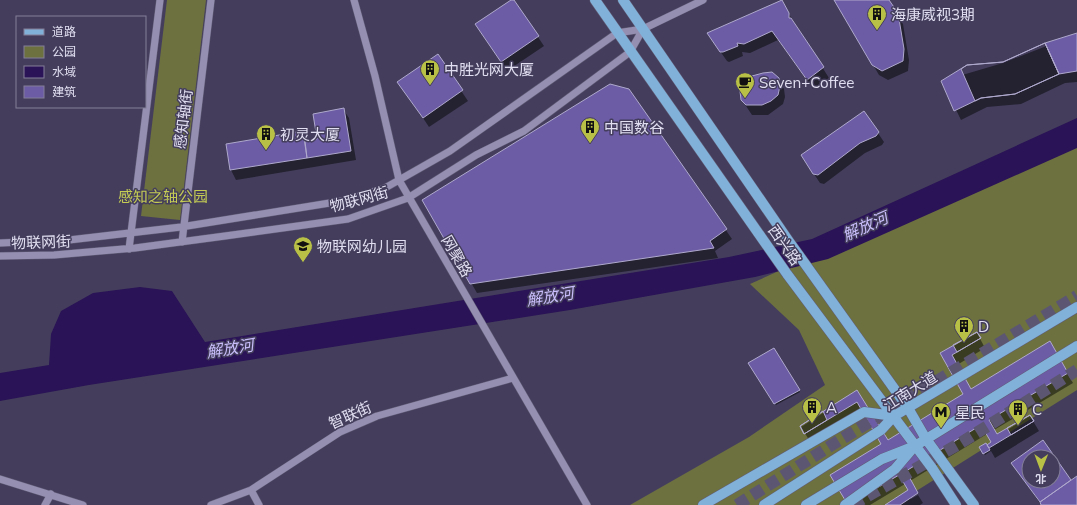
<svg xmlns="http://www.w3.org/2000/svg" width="1077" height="505" viewBox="0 0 1077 505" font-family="Mulish,'Noto Sans SC',sans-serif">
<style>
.green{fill:#6d7140}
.water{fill:#2a1356}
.shadow{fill:#0007;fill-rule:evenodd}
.building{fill:#6c5ba5;stroke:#afa9cd;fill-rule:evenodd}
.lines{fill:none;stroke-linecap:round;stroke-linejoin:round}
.highway-tunnel{stroke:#5c5672;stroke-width:12;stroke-dasharray:12 6;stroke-linecap:butt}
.minor-casing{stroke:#615c76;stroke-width:8}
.major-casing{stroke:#615c76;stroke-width:11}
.minor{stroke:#958fb2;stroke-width:7}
.major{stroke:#81b0d8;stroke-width:10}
.labels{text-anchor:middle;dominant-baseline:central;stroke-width:3;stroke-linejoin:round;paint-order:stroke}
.poi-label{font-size:15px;fill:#e1def1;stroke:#443e5c;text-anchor:start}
.street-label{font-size:15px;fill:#e1def1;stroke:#443e5c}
.park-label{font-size:15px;fill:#c4cc54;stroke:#443e5c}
.water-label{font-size:16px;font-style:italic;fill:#c9befb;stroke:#443e5c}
</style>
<rect width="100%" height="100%" fill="#443e5c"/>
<!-- green -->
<path class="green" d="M167,0H206L180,220L141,216Z
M1077,137V390L894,505H630L749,437L825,385L799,330L750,284Z"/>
<!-- water -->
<path class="water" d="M1077,118V148L828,259L755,277L570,310L89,385L0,401V373L49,365L51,334L61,311L93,293L140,287L172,291L205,342L729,257L812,239Z"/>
<!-- shadow -->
<path class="shadow" d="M513,0L544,46L507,71L476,25Z
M835,0H887L903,24L909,60L908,71L888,80L879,75Z
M787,11L829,78L813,89L778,40L750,53L742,52L743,56L729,62L727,61L708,34Z
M1077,34V82L1065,83L1021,104L987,107L961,120L942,81L1003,63Z
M437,55L468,101L429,127L399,82Z
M778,79L784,89L785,97L783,104L768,115H752L742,100Z
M628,89L732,239L715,251L718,258L477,293L424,201Z
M343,109L349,118L356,160L236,180L231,170L227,144L302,132L308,142L318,140Z
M878,133L884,142L882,145L865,153L824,184L820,183L808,165Z
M977,333L985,348L957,365L971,391L1050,343L1073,383L994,430L997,436L1030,416L1039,431L995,458L991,451L985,455L980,448L990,449L988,445L992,442L987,434L910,481L911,499L918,495L923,503L920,505H887L910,491L905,484L870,505H849L883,444L863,411L811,443L801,427L857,391L888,441L964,395L941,353Z
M773,349L800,392L776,405L749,363Z
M1043,442L1071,481L1077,477V505H1041L1013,463ZM1029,457H1053V481H1029Z"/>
<!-- building -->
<path class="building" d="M511,0H514L539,36L501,62L475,24Z
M782,0L789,13V18H791L824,67L807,80L772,31L744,44L737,43L738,46L723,52H720L707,33Z
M834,0H889L898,13L904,49L903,61L882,71L872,65Z
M1077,33V71L1059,74L1045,43Z
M1045,43L1059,74L1015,94L981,98L954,111L941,81L967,65L1003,62Z
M1045,43L1059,74L1015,94L981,98L975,101L961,69L967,65L1003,62Z
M438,54L463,90L423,118L397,82Z
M772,72L779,78L780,86L778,95L771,101L762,105H746L741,100L740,91L744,83L752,76L763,73Z
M610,84L629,89L727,229L710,241L714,248L470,284L422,200Z
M344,108L351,151L307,158L305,141L317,139L313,114Z
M864,111L879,132L876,136L860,143L818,175L813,174L801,155Z
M303,131L307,158L230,170L226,144Z
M977,332L981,338L952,355L971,389L1050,341L1068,373L989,420L997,434L1030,415L1034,421L989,448L987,445L991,442L981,425L906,471L918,493L900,505H885L908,490L899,475L848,505L830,475L881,444L857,402L804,434L800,426L857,390L888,440L963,394L940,353Z
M977,332L981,338L957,352L953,345Z
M774,348L800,390L774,404L748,363Z
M823,411L827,420L804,434L800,426Z
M1030,415L1034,421L1011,435L1007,428Z
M1043,440L1071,480L1040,502L1011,463ZM1029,457H1053V481H1029Z
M986,443L990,450L983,454L979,447Z
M1077,476V505H1041L1040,502Z"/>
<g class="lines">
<!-- highway-tunnel -->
<path class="highway-tunnel" d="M737,505L835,443L1077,296
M852,505L959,444L1077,370"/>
<!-- minor casing -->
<g class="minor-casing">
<path id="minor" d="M354,0L375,76L399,180L587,505
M182,242L211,0
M0,243L69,240L181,227L342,201L385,188L450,151L617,33L643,29L703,0
M129,249L160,0
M0,256L54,255L135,248L225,236L348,219L408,198L476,155L524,131L630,52L643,29
M0,479L83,505
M251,490L259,505
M45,505L51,494
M211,505L251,490L340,432L377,416L513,378"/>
</g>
<!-- major casing -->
<g class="major-casing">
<path id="major" d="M595,0L787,274L932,468L956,505
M623,0L788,240L908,408L926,439L974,505
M703,505L864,412L894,416
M764,505L881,430L894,416L1077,307
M806,505L882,459L915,446L1077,346
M845,505L895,469L913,448"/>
</g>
<!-- minor -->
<use href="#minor" class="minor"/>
<!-- major -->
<use href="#major" class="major"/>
</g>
<!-- icons -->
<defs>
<g id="building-pin" transform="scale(1)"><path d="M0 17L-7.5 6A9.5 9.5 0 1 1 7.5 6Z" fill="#b9c046" stroke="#443e5c"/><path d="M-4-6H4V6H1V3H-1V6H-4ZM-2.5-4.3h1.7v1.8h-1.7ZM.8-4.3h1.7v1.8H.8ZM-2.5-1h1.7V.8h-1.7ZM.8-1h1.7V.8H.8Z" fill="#111"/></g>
<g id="cafe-pin" transform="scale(1)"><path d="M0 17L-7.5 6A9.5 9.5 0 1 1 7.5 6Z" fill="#b9c046" stroke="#443e5c"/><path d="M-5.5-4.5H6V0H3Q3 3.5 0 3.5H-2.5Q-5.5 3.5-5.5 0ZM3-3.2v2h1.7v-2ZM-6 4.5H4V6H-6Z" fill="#111"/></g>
<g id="school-pin" transform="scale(1)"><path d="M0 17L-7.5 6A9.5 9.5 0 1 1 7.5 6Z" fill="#b9c046" stroke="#443e5c"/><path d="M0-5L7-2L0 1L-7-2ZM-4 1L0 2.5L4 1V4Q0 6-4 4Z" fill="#111"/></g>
<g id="metro-pin" transform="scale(1)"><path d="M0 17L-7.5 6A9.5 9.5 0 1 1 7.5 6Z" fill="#b9c046" stroke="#443e5c"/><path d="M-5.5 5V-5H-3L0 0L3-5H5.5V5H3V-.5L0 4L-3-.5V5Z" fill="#111"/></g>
</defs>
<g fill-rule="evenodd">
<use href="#building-pin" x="877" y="14"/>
<use href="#building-pin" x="430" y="69"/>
<use href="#cafe-pin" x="745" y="82"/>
<use href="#building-pin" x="590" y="127"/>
<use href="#building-pin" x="266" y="134"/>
<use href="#school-pin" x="303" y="246"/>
<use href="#building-pin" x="964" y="326"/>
<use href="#building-pin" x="812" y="407"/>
<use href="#building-pin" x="1018" y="409"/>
<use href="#metro-pin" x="941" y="412"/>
</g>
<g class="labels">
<!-- poi labels -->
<g class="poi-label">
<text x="891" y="14">海康威视3期</text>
<text x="444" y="69">中胜光网大厦</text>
<text x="759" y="82">Seven+Coffee</text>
<text x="604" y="127">中国数谷</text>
<text x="280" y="134">初灵大厦</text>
<text x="317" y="246">物联网幼儿园</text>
<text x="978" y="326">D</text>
<text x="826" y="407">A</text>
<text x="1032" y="409">C</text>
<text x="955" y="412">星民</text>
</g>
<!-- street labels -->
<g class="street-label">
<text transform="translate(183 119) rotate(-83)">感知轴街</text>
<text transform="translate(359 199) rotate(-15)">物联网街</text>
<text transform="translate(41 242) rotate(-2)">物联网街</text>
<text transform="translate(785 245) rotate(55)">西兴路</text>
<text transform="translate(457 256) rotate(60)">网聚路</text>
<text transform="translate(910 391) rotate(-32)">江南大道</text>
<text transform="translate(350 415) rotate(-24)">智联街</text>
</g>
<!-- park labels -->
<g class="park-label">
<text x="163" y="196">感知之轴公园</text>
</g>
<!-- water labels -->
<g class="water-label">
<text transform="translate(865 226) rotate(-24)">解放河</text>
<text transform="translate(550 296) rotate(-9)">解放河</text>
<text transform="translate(230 348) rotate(-9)">解放河</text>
</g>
</g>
<!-- legend -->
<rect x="16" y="16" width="130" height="92" fill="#443e5c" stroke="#837e98"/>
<rect x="24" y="29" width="20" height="6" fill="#81b0d8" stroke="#837e98"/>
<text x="52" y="36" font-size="12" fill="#e1def1">道路</text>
<rect x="24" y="46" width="20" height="12" fill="#6d7140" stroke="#837e98"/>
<text x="52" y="56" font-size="12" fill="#e1def1">公园</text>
<rect x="24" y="66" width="20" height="12" fill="#2a1356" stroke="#837e98"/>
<text x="52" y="76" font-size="12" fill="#e1def1">水域</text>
<rect x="24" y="86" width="20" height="12" fill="#6c5ba5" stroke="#837e98"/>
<text x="52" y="96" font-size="12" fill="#e1def1">建筑</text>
<!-- north arrow -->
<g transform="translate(1041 469) rotate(181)"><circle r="19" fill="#443e5c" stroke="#837e98"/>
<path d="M0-3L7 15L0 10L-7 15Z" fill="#b9c046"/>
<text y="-6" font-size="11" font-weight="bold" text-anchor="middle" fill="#e1def1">北</text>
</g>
</svg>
